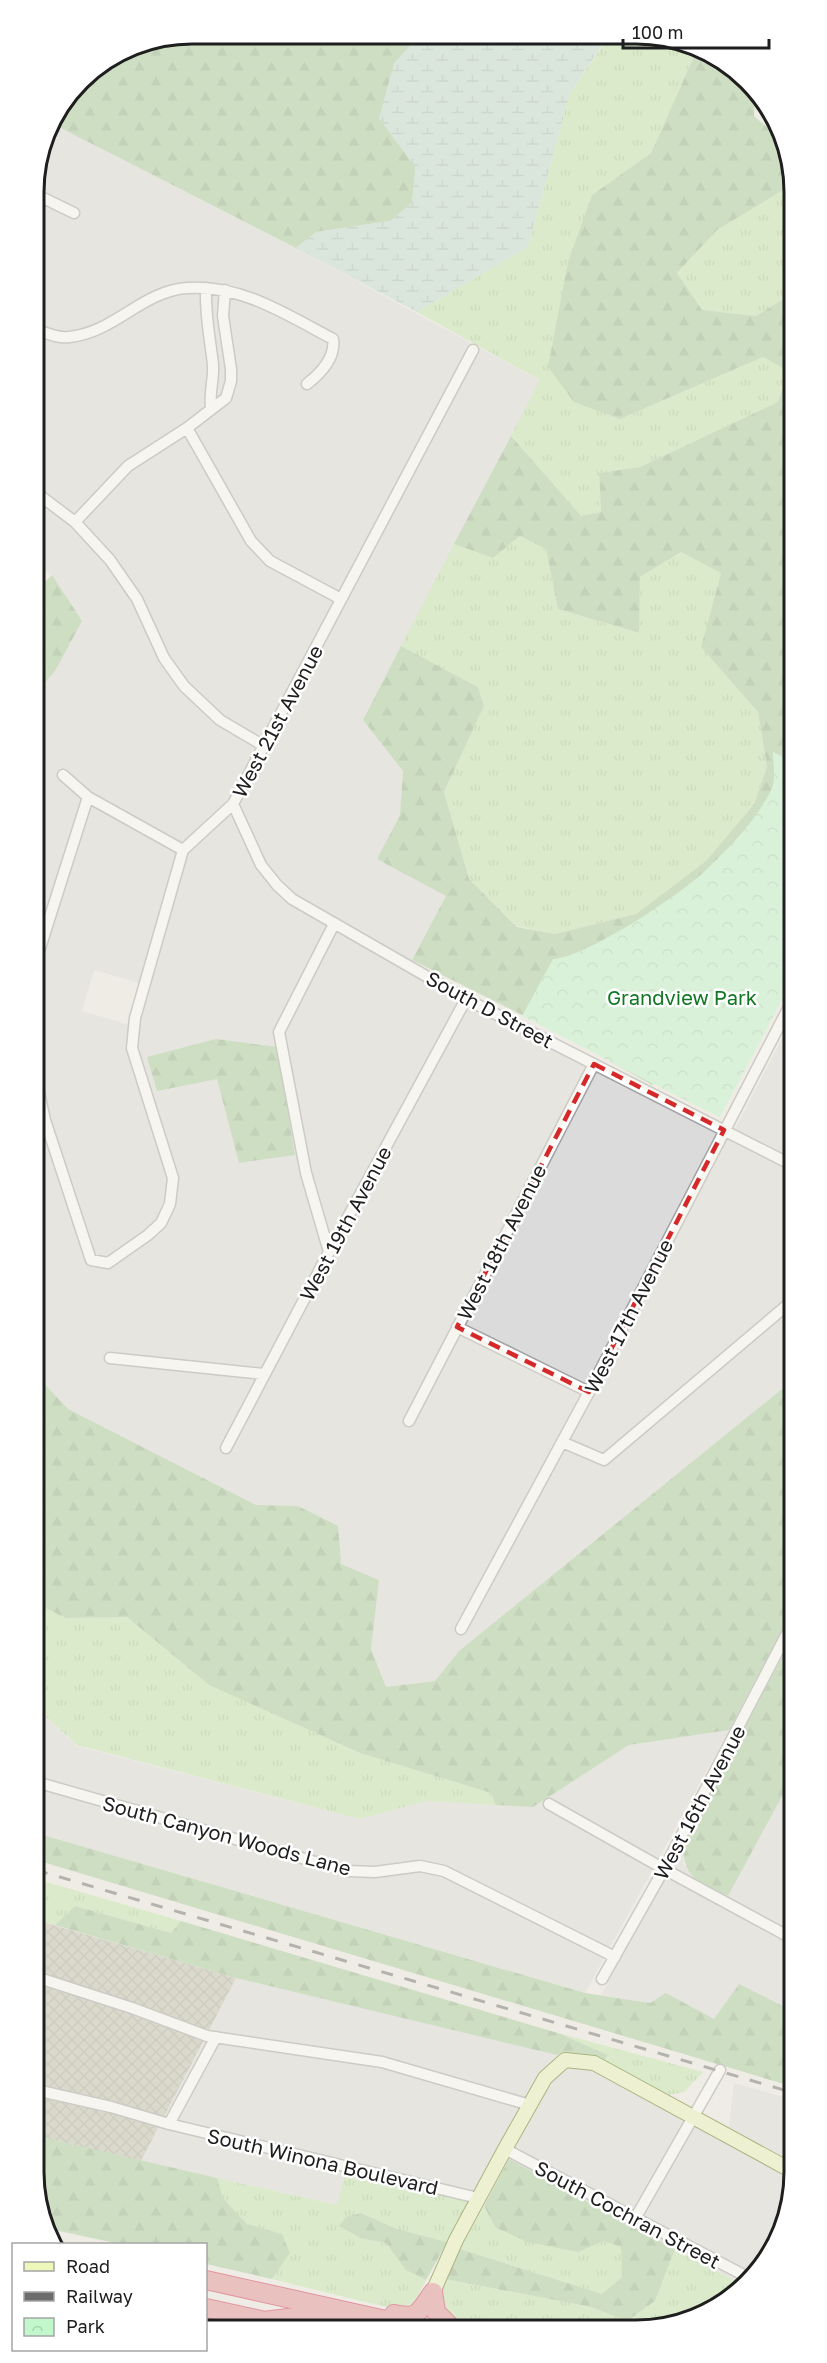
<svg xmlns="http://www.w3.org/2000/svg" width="827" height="2363" viewBox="0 0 827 2363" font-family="'Golos Text',sans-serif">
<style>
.residential{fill:#dcdbdb;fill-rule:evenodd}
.construction{fill:url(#construction-cross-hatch)}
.grass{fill:url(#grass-tufts)}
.forest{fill:url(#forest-firs)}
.wetland{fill:url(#wetland-marsh)}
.park{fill:url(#park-crowns)}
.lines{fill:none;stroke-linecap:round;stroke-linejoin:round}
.street-casing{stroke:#a2a2a2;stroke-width:13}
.secondary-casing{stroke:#5a7009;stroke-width:16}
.highway-casing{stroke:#d22b53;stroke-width:20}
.street{stroke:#fff;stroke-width:10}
.secondary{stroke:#edf7ba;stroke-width:14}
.highway{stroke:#e38f96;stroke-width:18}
.rail{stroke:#6c6c6c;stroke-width:3;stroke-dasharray:12 12;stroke-linecap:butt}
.marked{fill:none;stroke:#d62828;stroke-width:4.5;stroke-dasharray:12 8;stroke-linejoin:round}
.labels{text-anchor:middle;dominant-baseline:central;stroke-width:5;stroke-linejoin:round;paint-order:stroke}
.street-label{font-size:20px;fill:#1e1e1e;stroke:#fff}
.park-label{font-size:20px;fill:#107723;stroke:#fff}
.rim{fill:none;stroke:#1e1e1e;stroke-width:3}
</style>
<defs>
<pattern id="construction-cross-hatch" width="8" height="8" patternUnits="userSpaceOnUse" patternTransform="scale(1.5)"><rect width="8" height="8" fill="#c1c2b0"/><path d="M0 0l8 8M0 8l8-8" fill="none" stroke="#a5a697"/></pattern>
<pattern id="grass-tufts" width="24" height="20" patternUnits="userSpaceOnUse" patternTransform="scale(1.5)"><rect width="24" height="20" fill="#c3e7ac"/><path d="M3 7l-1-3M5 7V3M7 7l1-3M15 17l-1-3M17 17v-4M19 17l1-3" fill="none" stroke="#a7c694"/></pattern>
<pattern id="forest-firs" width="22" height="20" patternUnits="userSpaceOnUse" patternTransform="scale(1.5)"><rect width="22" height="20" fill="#a4cc9a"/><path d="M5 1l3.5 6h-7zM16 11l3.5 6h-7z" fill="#8daf84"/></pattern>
<pattern id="wetland-marsh" width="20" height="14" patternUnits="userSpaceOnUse" patternTransform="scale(1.5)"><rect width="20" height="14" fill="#c2dcd2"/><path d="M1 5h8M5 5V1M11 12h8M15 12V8" fill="none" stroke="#a6bcb4"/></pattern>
<pattern id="park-crowns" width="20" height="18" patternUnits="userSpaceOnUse" patternTransform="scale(1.5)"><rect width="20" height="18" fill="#c2f7cc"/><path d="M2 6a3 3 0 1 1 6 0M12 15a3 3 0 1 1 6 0" fill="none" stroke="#a6d3af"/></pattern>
</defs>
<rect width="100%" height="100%" fill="#eeece4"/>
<!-- residential -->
<path class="residential" d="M49,122L296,248L541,381L363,720L403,771L400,815L378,859L446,896L406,971L730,1138L792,1020L793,1380L459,1651L435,1681L386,1687L371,1649L379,1580L341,1564L298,1506L256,1505L68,1409L35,1374L34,695L55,671L52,575L34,562L33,181ZM94,970L139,983L127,1024L82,1011ZM217,1079L295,1155L239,1163Z
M35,1707L77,1746L360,1819L426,1801L533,1807L629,1745L729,1730L585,1993L36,1833Z
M793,1776V2011L739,1984L714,2019L666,1993L650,2003L601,1995L682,1846L684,1865L728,1896Z
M236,1978L548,2052L557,2055L540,2073L471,2200L346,2172L338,2205L141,2161Z
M568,2066L593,2069L794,2178L782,2232L755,2276L743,2285L509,2159L550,2082Z
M734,2083L794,2100V2163L729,2127Z"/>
<!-- construction -->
<path class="construction" d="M36,1920L236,1978L141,2161L36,2136Z"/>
<!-- grass -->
<path class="grass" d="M609,36H667L696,52L651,153L592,195L620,419L763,357L788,371L778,402L640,467L599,473L601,513L580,516L511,436L540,380L417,312L528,247L570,93Z
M791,181V294L756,316L701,310L677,273L717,230L785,189Z
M520,536L546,549L558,609L638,633L640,577L681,552L721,573L701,647L758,712L767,767L754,804L706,861L636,914L555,934L517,926L469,879L444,792L484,706L478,687L401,646L454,544L493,558Z
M35,1603L66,1618L127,1617L209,1685L360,1753L491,1793L496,1805L426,1801L360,1819L77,1745L35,1707Z
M36,1879L181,1921L171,1933L75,1906L55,1925L36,1920Z
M558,2033L703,2072L684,2092L669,2095L604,2060L607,2055Z
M346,2171L471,2200L447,2242L397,2229L361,2213L339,2226L360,2238L386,2243L406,2270L426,2280C414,2303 415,2310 386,2307L272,2279L290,2253L247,2224L223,2198L217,2178L337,2205Z
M484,2206L495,2227L577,2252L604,2241L621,2247L622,2277L602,2294L460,2249Z
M675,2249L743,2285L715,2309L667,2327H484L455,2320L441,2303L440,2289L445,2279L591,2307L627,2321L655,2301Z"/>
<!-- forest -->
<path class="forest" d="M192,33L420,35L379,118L416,167L412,203L390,221L317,232L296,248L49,122L87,73L131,45Z
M696,52L748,80L755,93L754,116C762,123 772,131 779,137C792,150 795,175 785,189L717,230L677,273L702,310L756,316L791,294L792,981L652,1085L578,1043L412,960L446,896L377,859L400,815L403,771L363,720L401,646L478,687L484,706L444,792L469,879L517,927L555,934L636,914L706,861L754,804L767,767L758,712L701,647L721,573L681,552L640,577L639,633L558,609L546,549L520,536L493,558L454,544L511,436L581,516L601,512L599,473L640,467L778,402L788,371L763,357L620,419L574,402L548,367L568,262L592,195L651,153Z
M52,575L82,621L55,671L34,695V592Z
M216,1039L277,1047L295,1155L239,1163L217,1079L157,1091L147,1057Z
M35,1374L68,1409L256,1505L298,1506L338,1526L341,1564L379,1580L371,1649L386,1687L435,1681L459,1651L793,1380V1609L729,1730L629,1745L533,1807L496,1805L491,1793L360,1753L209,1685L127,1617L66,1618L35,1603Z
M793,1637V1776L728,1896C699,1881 686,1882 682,1846Z
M36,1833L585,1993L650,2003L666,1993L714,2019L739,1984L793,2011L794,2087L36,1860Z
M75,1906L171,1933L181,1921L558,2033L608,2055L604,2060L562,2052L557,2055L236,1978L55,1925Z
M36,2136L217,2178L223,2198L247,2224L282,2234L290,2253L272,2279L206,2264V2244H120L50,2229L36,2203Z
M509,2159L675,2249L655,2301L627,2321L591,2307L445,2279L460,2249L602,2294L622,2277L621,2247L604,2241L578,2252L527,2242L495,2227L484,2206Z
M361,2213L397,2229L447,2242L426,2280L406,2270L386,2243L360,2238L339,2226L346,2217Z"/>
<!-- wetland -->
<path class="wetland" d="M420,35L606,36V39L570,93L528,247L417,312L296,248L316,232L390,221L412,203L415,167L379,118L394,63Z"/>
<!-- park -->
<path class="park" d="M773,752L792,761V981L720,1117C653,1085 588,1049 522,1016L553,959C587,957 680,895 706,870C730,847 758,819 772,788C776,779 773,763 773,752Z"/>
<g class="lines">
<!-- street casing -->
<g class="street-casing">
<path id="street" d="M33,193L74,213
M206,288C205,317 210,337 213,365C214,380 209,392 211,408
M34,329C44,332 58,339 69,337C114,333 142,291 187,288C241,284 287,315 333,339C336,358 321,373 307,384
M187,428L251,541L270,561L341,599
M34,491L75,522L110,560L137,599L164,658L184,686L220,720L264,746
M75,522L128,466L187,428L226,398L231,381V369L223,316L225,290
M63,775L88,797L183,850
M233,804L261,865L277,885L292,899L466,999L792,1165
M34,967L88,797
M35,1075L45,1120L91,1260L108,1263L148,1235L161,1223L170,1204L173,1178L132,1048L135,1018L183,850L233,804L473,350
M329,1252L306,1173L279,1032L334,924
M457,1327L589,1392
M110,1358L264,1374
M409,1421L594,1064
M562,1442L604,1460L792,1301
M226,1448L329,1252L466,999
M461,1629L589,1392L792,1001
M36,1782L347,1871L375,1872L420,1866L444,1871L615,1957
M549,1804L664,1869L793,1939
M36,1977L132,2008L207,2036L382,2062L530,2105
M602,1979L664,1869L793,1622
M36,2090L111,2107L169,2124L478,2198
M169,2124L216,2037
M505,2149L751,2279
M636,2217L720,2070"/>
</g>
<!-- secondary casing -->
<g class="secondary-casing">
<path id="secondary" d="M433,2292L456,2240L505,2149L545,2078L565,2060L594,2063L794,2172"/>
</g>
<!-- highway casing -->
<g class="highway-casing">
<path id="highway" d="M206,2280L417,2327
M433,2292L436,2312L451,2327
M206,2308L274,2323
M394,2314C419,2320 420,2310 433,2292
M263,2321L297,2317L352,2327"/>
</g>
<!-- street -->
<use href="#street" class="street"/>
<!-- secondary -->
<use href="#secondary" class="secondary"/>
<!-- highway -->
<use href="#highway" class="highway"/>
<!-- rail -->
<path class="rail" d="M36,1870L794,2093"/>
</g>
<!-- marked area -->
<path d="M0 0H827V2363H0ZM594,1064L724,1130L589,1392L457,1327Z" fill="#eeece4" fill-opacity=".55" fill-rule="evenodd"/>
<path class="marked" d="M594,1064L724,1130L589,1392L457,1327Z"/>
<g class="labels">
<!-- street labels -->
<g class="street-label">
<text transform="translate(277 721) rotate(-62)">West 21st Avenue</text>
<text transform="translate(490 1009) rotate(28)">South D Street</text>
<text transform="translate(345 1223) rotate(-62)">West 19th Avenue</text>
<text transform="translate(501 1242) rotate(-63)">West 18th Avenue</text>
<text transform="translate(628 1316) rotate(-63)">West 17th Avenue</text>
<text transform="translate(699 1802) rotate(-62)">West 16th Avenue</text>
<text transform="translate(227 1835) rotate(15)">South Canyon Woods Lane</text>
<text transform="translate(323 2161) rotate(13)">South Winona Boulevard</text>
<text transform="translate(628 2214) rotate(28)">South Cochran Street</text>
</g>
<!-- park labels -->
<g class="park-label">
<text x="682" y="997">Grandview Park</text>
</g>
</g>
<!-- crop -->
<path d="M0 0H827V2363H0ZM192 44H636A148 148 0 0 1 784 192V2172A148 148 0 0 1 636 2320H192A148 148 0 0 1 44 2172V192A148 148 0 0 1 192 44Z" fill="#fff" fill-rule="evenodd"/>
<path class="rim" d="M192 44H636A148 148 0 0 1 784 192V2172A148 148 0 0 1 636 2320H192A148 148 0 0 1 44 2172V192A148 148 0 0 1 192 44Z"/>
<!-- legend -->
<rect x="12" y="2243" width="195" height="108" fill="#ffffff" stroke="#a5a5a5" stroke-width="1.5"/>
<rect x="24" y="2262" width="30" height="9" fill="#edf7ba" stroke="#a5a5a5" stroke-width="1.5"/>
<text x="66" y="2273" font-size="18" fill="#1e1e1e">Road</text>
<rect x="24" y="2292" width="30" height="9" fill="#6c6c6c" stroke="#a5a5a5" stroke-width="1.5"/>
<text x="66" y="2303" font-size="18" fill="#1e1e1e">Railway</text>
<rect x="24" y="2318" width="30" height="18" fill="url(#park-crowns)" stroke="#a5a5a5" stroke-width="1.5"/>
<text x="66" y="2333" font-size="18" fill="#1e1e1e">Park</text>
<!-- scale -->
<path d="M623 39v9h146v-9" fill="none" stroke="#1e1e1e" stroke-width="3"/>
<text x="632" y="39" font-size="18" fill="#1e1e1e" stroke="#ffffff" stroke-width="4.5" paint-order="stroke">100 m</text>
</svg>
